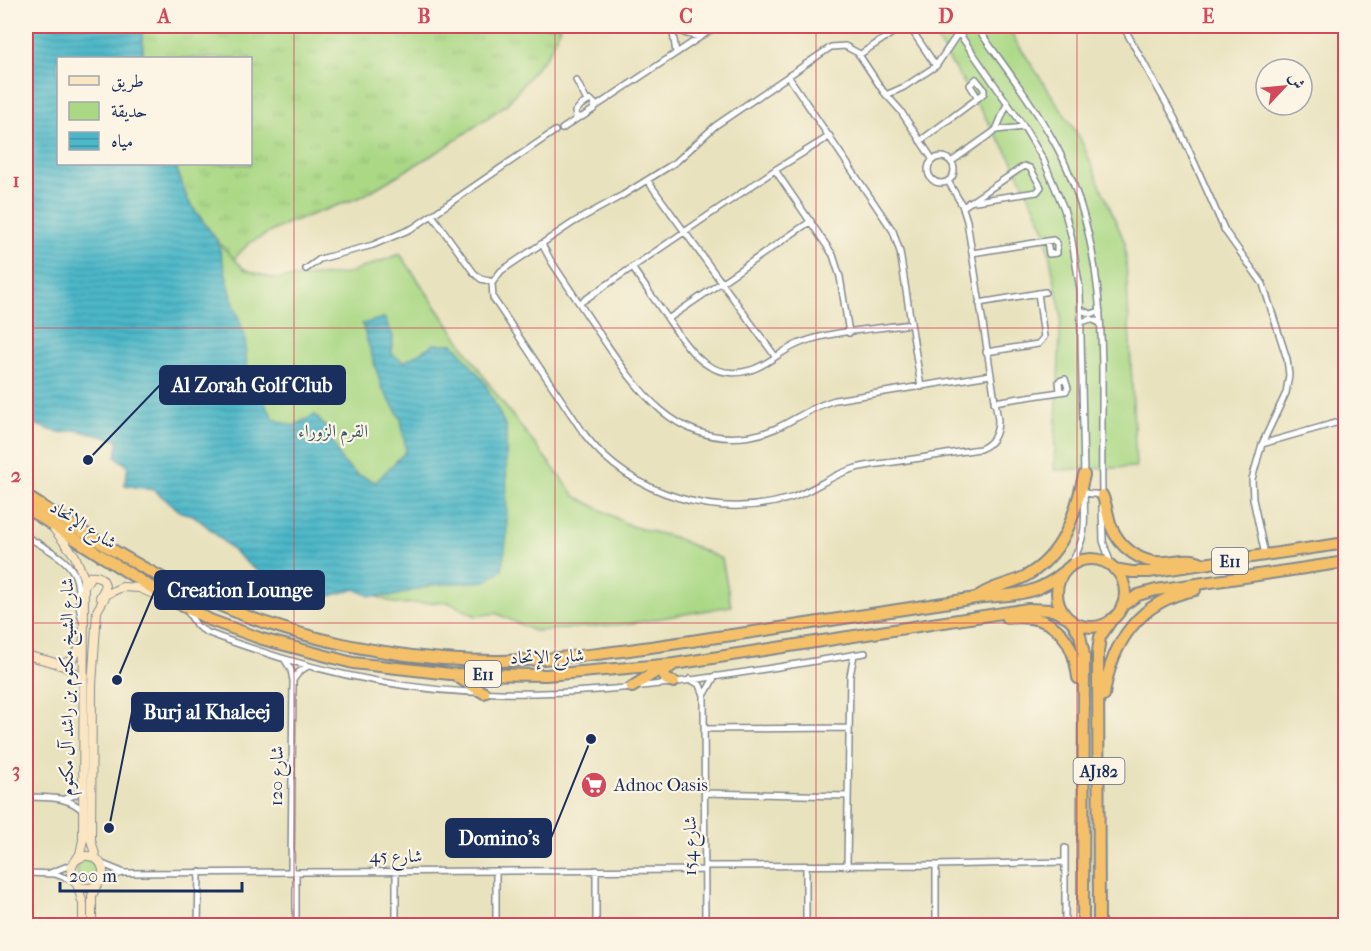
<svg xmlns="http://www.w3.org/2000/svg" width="1371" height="951" viewBox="0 0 1371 951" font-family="'IM FELL French Canon',Amiri,serif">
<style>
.grass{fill:url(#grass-tufts);stroke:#628472;stroke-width:1.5}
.green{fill:#aad885;stroke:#628472;stroke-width:1.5}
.water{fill:url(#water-rules);stroke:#337393;stroke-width:1.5}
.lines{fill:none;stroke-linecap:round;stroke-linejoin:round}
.street-casing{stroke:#82888e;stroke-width:8}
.secondary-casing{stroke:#82888e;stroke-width:10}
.highway-casing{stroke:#82888e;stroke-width:14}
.street{stroke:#fff;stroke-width:5}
.secondary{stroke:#fbe6c3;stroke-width:8}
.highway{stroke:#f4c16a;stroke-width:10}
.grid{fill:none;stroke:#d1495b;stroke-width:1.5;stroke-opacity:0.55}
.labels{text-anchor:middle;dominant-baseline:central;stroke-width:4.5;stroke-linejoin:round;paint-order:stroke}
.shield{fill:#fcf5e5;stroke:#5e6a86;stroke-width:1.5}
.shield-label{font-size:16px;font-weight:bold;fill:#1b2f5e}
.park-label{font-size:18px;fill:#3f5968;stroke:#fcf5e5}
.street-label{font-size:18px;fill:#1b2f5e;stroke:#fcf5e5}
.poi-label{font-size:18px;fill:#1b2f5e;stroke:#fcf5e5;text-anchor:start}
.leader{fill:none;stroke:#1b2f5e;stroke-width:2}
.callout-dot{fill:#1b2f5e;stroke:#fcf5e5;stroke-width:2}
.callout{fill:#1b2f5e;stroke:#1b2f5e;stroke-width:2}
.callout-label{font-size:20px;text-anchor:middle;font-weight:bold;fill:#fff}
.neatline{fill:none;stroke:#d1495b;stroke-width:2}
.grid-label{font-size:20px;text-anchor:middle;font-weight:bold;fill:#d1495b}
</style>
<defs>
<pattern id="grass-tufts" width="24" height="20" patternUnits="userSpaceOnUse" patternTransform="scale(1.5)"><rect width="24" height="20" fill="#aad885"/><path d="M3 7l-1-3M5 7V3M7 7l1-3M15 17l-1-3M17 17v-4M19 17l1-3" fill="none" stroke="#92ba75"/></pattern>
<pattern id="water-rules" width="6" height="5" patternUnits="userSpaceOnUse" patternTransform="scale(1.5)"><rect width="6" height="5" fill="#4bb7c8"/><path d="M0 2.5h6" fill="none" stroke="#3e95a6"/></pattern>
</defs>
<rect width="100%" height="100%" fill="#fcf5e5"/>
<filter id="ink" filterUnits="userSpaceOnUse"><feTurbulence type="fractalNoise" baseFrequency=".0167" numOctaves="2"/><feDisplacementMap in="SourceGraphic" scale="12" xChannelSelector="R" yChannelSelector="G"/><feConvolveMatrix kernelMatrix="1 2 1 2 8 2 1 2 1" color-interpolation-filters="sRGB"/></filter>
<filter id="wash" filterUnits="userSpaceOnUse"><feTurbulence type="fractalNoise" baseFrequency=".008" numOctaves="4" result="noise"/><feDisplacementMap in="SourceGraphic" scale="24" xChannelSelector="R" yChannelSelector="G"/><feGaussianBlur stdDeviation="1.35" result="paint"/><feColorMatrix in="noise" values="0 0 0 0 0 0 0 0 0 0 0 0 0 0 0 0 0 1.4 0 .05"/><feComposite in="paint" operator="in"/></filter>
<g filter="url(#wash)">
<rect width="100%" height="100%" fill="#e9e2be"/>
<!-- grass -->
<path class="grass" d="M142,26H561L549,52L507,104L444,148L361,197L288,223L249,243L234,259L218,242L188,201L175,164H250V58H143Z
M77 871a12 12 0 1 1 24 0a12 12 0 1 1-24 0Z"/>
<!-- green -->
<path class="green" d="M26,26H142L143,58H58V164H175L188,201L219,243L244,269L274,279L346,274L400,254L501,401L575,496L631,526L676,538L722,559L731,606L627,624L534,631L496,613L476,616L448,602L397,604L355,589L314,600L277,584L249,565L209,528L193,515L181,512L154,490L125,485L128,466L116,457L119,440L76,430L60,433L37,425L26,418Z
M928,26H1006L1080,138L1125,243L1136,467L1054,470L1061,313L1044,227L1012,160Z"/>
<!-- water -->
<path class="water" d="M26,26H142L143,58H58V164H175L188,201L218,242L232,298L245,337L247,372L274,419L293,426L315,415L328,430L341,460L356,474L376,482L406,451L401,419L382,388L362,324L384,318L393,336L392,354L404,362L434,344H454L485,383L506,427L507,535L502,570L486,581L432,585L394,596H370L355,589L314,600L277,584L249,565L209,528L193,515L181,512L154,490L125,485L128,466L116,457L119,440L76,430L60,433L37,425L26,418Z"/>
</g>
<g filter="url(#ink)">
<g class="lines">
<!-- street casing -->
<g class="street-casing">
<path id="street" d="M672,26L676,53
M673,26L684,33L700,37
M954,26L1024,127L1043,159L1064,209L1071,235L1080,289L1084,476
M976,26C1006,69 1040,112 1063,159C1113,266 1100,381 1102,495
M1123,26L1175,119L1225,231L1263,284L1287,359L1289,375L1286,393L1262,444L1252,479L1253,499L1265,555
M859,55L903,26
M936,66L959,32
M788,76L893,231L900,252L921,387
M576,80L587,101
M886,95L904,87L936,66L911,29L906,26
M591,100L595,104L594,109L582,117H576L575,112L581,105Z
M595,107L717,26
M562,129L578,118
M996,130L1007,104
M920,141L978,98L984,93V89L976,79L970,85L978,98
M928 170a13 13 0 1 1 26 0a13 13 0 1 1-26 0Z
M933,160L900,110L883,91L858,53L845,46L831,47L715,126L676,162L623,195L574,222L501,271L492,283L493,298L585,435C632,496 718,520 791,498C813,491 831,475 853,469C866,465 880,464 894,462C922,458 951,453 980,449C993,444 998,434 998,420L967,221L962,205L948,181
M951,162L996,130L1024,127
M775,170L833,255L840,277L849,333
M647,180L775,356
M963,207L1024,166L1030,168L1041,187L1037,192L969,202
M432,215L474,273L481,279L493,282
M542,244L551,261C567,285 583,309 599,333C636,388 675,448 751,436C783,431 805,408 835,400L990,375
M972,253L1053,240L1057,243V253L1049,254L1047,241
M632,267C643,284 655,300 666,316C687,347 707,383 751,370C770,364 784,348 803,342C835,330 877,329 911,324
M306,269L320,259L373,245L413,228L555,131
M580,303L775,170L830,136
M979,303L1045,292
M1081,310L1091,314L1100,311
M668,319L811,221
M1081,322L1091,319L1100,323
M986,352L1038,344L1044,337L1038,293
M994,402L1066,391L1068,388L1065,379L1059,381L1060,392
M1262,444L1346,420
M1084,493L1102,495
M1102,507L1103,541L1112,567
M26,536C44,548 73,559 77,582C79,595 78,608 82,620
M1069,567C1087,538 1085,524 1084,491
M186,609L197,626L206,632C299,668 398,692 499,693C621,696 744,672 865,653
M285,660L291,670L293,681L291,872
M294,679L299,672L308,666
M690,679L700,685L704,695L705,926
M705,694L715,676
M704,729L849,728
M705,793L847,796
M26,797C46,798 68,795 83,811
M64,799L75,795L82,787
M1065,848V926
M100,863L122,872
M705,866L936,865L1065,862
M806,866V926
M847,866L850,676L854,655
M596,870V926
M396,871V926
M496,871V926
M296,872V926
M26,873L55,874L74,881
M50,873L73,864
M99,883L108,877L123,873L705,870
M198,926L199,872
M936,926V865"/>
</g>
<!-- secondary casing -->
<g class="secondary-casing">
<path id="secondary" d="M54,529L75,556L84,578L83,840L80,854L76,860
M85,585L91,576C99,575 105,579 105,588L100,597
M26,655C45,661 70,663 83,681
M59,665L72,660L81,645
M71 872a16 16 0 1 1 32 0a16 16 0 1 1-32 0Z
M96,858L91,840L92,685L97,611L107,594L122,587L139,588L158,596
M77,884L83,904V926
M92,926V896L97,884"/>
</g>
<!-- highway casing -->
<g class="highway-casing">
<path id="highway" d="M1102,495C1107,505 1107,515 1111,526C1119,547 1142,565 1165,562C1178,561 1190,557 1202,563
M26,496C101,544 178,593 263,622C338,647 418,661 498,661C574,660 650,647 725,636C809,624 893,611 976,598C1013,594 1034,597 1064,572
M26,508L168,598L210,620L262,639L353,663L450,674L546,675L674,664L1028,609L1053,610L1067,617
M1057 593a34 34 0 1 1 68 0a34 34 0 1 1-68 0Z
M1114,569L1132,572H1149L1346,543
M980,595C993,586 1010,584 1024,577C1064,556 1075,515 1084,475
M1122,606L1138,595L1156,590L1346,562
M1007,618C1052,613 1073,635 1078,678
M1071,620L1080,635L1084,655L1083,926
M673,665L665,671L664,675L667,680L674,682
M456,676L484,693
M632,687L665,666
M1104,695C1111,643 1140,600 1195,590
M1099,926L1098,652L1100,637L1112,619"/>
</g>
<!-- street -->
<use href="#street" class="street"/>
<!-- secondary -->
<use href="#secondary" class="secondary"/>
<!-- highway -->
<use href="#highway" class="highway"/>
</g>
</g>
<!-- grid -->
<path class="grid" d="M294,26V926M555,26V926M816,26V926M1077,26V926M26,328H1346M26,623H1346"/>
<!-- icons -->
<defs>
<g id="supermarket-disc" transform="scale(1.35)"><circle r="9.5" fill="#d1495b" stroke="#fcf5e5"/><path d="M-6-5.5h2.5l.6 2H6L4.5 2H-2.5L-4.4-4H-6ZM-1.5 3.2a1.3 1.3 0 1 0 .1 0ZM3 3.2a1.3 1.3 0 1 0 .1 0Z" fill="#fff"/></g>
</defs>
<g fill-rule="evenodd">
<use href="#supermarket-disc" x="594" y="785"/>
</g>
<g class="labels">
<!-- shield labels -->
<g class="shield">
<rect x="1212" y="548" width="36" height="26" rx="4.5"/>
<rect x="465" y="661" width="36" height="26" rx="4.5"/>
<rect x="1073.5" y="758" width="51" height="26" rx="4.5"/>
</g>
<g class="shield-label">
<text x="1230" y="561">E11</text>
<text x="483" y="674">E11</text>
<text x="1099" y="771">AJ182</text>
</g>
<!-- park labels -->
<g class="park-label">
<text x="333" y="431">القرم الزوراء</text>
</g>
<!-- street labels -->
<g class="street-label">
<text transform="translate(83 525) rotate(32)">شارع الإتحاد</text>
<text transform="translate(547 657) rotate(-2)">شارع الإتحاد</text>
<text transform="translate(67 687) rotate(-90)">شارع الشيخ مكتوم بن راشد آل مكتوم</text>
<text transform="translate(277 776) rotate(-89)">شارع 120</text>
<text transform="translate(690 846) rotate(-90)">شارع 154</text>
<text x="396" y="856">شارع 45</text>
</g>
<!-- poi labels -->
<g class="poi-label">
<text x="614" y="785">Adnoc Oasis</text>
</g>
</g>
<!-- callouts -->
<path class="leader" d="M88 460L160 385M117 680L155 590M109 828L132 712M591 739L551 838"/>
<g class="callout-dot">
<circle cx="88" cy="460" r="6"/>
<circle cx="117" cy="680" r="6"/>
<circle cx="109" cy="828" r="6"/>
<circle cx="591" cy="739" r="6"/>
</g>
<g class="callout">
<rect x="160" y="366" width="185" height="38" rx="6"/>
<rect x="155" y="571" width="169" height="38" rx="6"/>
<rect x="132" y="693" width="151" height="38" rx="6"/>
<rect x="446" y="819" width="105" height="38" rx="6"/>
</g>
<g class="callout-label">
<text x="252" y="392">Al Zorah Golf Club</text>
<text x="240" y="597">Creation Lounge</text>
<text x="207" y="719">Burj al Khaleej</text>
<text x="499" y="845">Domino's</text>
</g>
<!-- margin -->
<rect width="1371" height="951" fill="none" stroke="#fcf5e5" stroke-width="66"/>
<!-- legend -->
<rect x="57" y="57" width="195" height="108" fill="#fcf5e5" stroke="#a2a6af" stroke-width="1.5"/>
<rect x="69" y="76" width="30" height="9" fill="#fbe6c3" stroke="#a2a6af" stroke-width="1.5"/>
<text x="111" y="87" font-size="18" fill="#1b2f5e">طريق</text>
<rect x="69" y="102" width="30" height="18" fill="#aad885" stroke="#a2a6af" stroke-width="1.5"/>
<text x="111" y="117" font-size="18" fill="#1b2f5e">حديقة</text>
<rect x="69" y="132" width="30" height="18" fill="url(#water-rules)" stroke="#a2a6af" stroke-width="1.5"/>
<text x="111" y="147" font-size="18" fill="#1b2f5e">مياه</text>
<!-- north arrow -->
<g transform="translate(1284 87) rotate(64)"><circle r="28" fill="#fcf5e5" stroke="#a2a6af" stroke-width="1.5"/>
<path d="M0-4.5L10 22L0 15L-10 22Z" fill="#d1495b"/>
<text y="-9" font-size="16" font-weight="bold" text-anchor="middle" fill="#1b2f5e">ش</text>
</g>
<!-- scale -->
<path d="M60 882v9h182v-9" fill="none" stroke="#1b2f5e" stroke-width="3"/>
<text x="69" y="882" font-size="18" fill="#1b2f5e" stroke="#fcf5e5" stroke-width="4.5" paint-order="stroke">200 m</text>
<rect x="33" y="33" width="1305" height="885" class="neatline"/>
<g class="grid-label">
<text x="164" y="23">A</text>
<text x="424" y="23">B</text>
<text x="686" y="23">C</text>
<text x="946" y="23">D</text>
<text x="1208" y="23">E</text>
<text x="16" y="187">1</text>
<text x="16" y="482">2</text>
<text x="16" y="777">3</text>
</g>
</svg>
